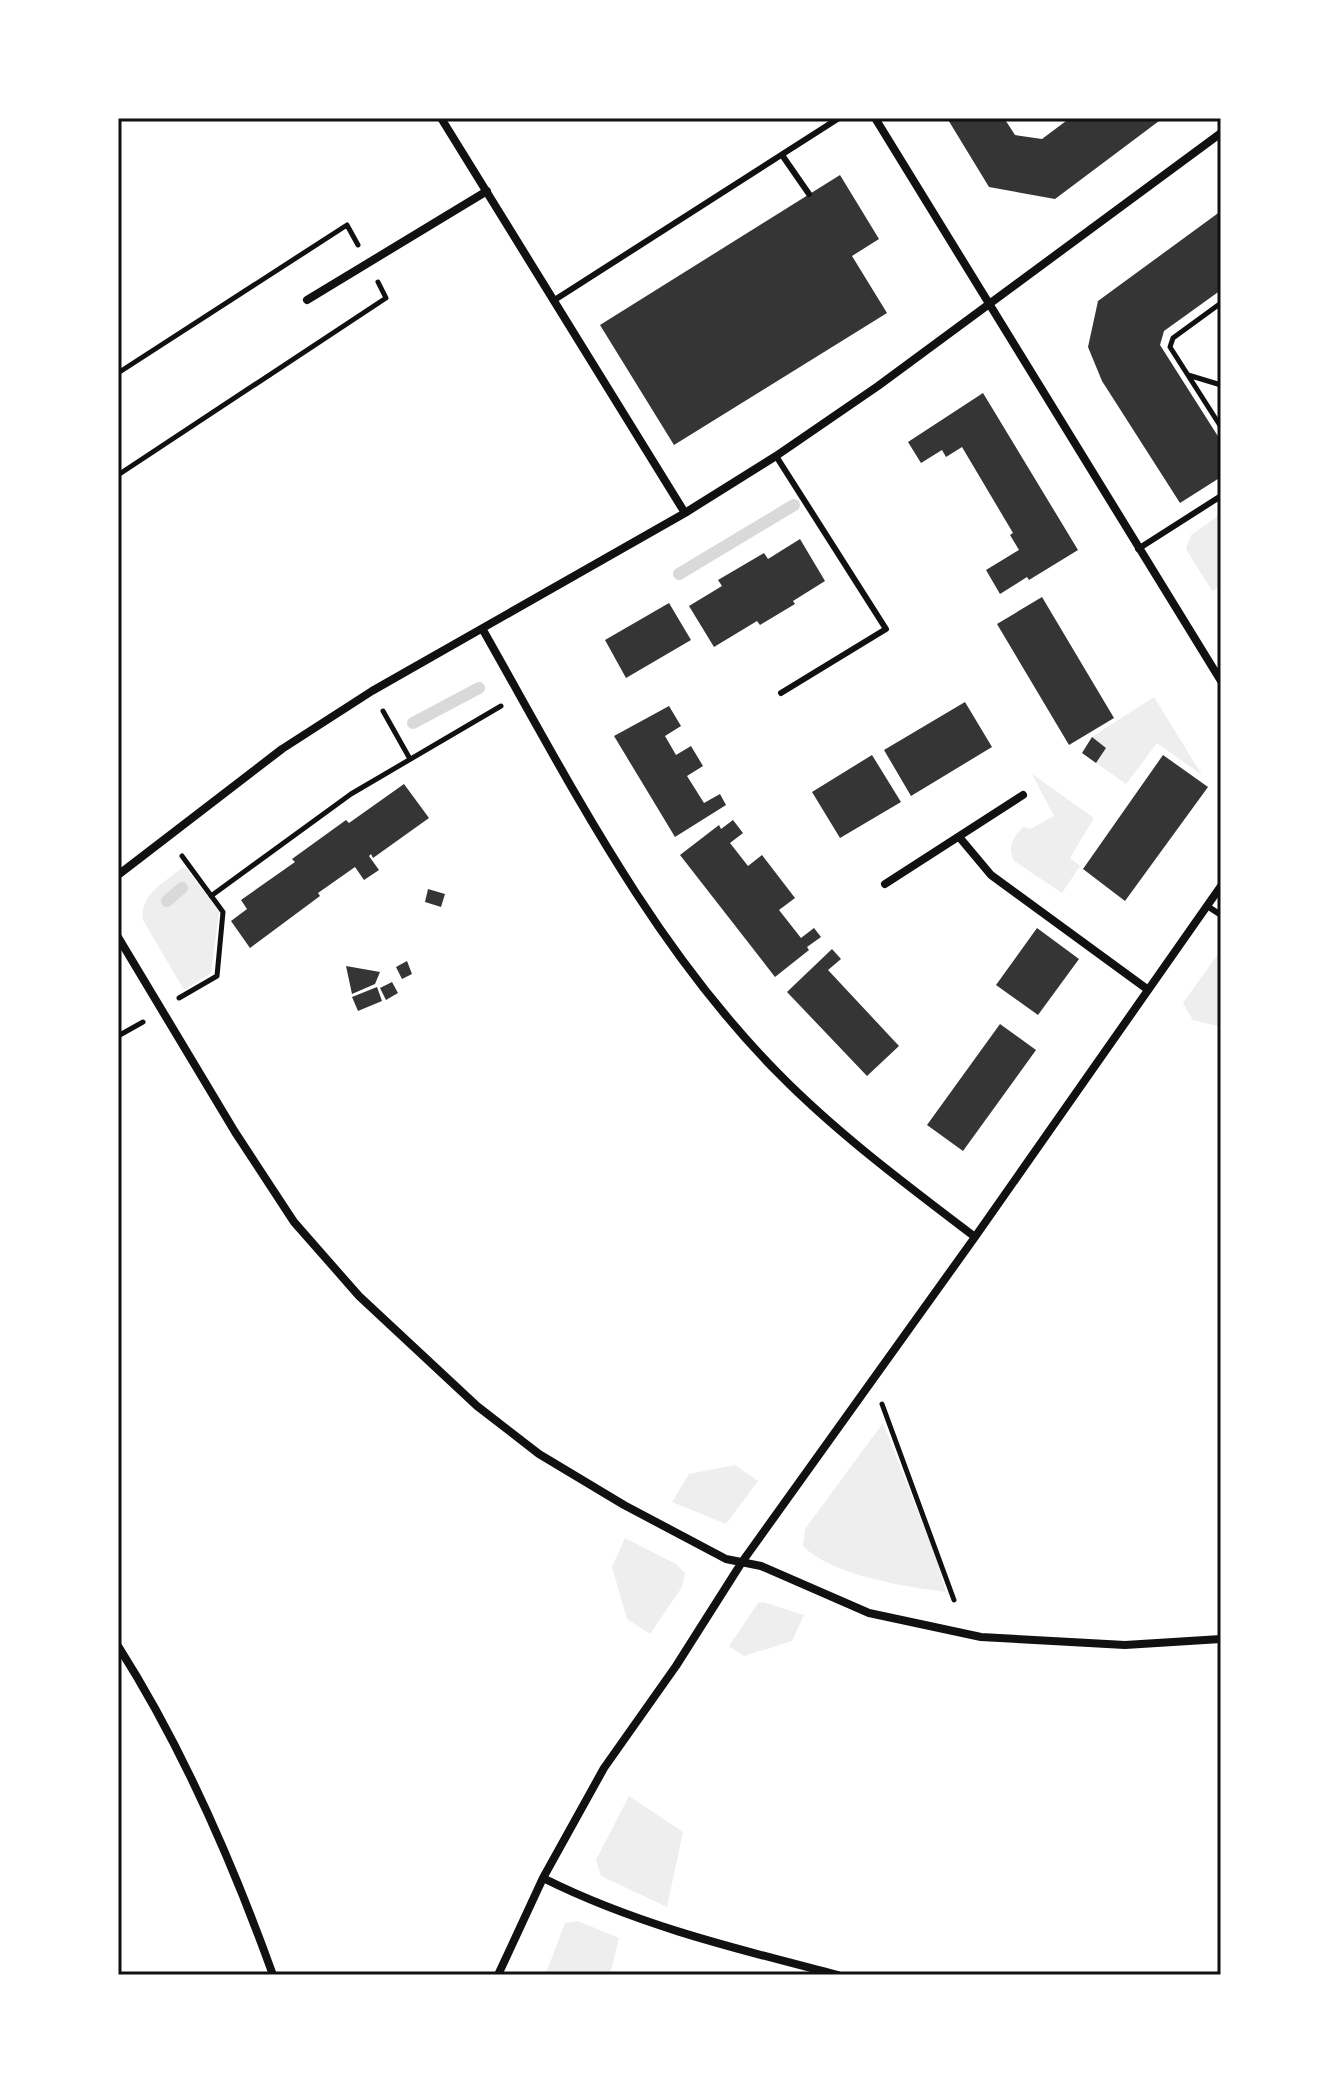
<svg xmlns="http://www.w3.org/2000/svg" width="1339" height="2093" viewBox="0 0 1339 2093" font-family="'Space Grotesk',sans-serif">
<style>
.green{fill:#eee}
.lines{fill:none;stroke-linecap:round;stroke-linejoin:round}
.stream{stroke:#d9d9d9;stroke-width:12}
.building{fill:#353535}
.path{stroke:#111;stroke-width:5}
.service{stroke:#111;stroke-width:6}
.minor{stroke:#111;stroke-width:8}
.neatline{fill:none;stroke:#111;stroke-width:3}
</style>
<rect width="100%" height="100%" fill="#fff"/>
<!-- green -->
<path class="green" d="M1221,514V586L1212,591L1186,549L1191,535Z
M1154,697L1202,775L1157,743L1126,784L1096,763L1106,748L1092,737Z
M1032,774L1094,818L1070,858L1080,866L1062,893L1014,861C1007,847 1013,837 1023,827L1030,829L1054,816Z
M182,868H186L219,912L211,973L184,990L143,920C139,895 165,882 182,868Z
M1221,950V1040L1218,1026L1193,1020L1183,1003Z
M883,1423L936,1558L946,1592C906,1587 831,1575 803,1546L805,1529Z
M735,1465L758,1481L726,1524L672,1502L689,1474Z
M625,1538L676,1564L685,1573L682,1587L650,1634L627,1619L612,1567Z
M763,1602L804,1615L792,1641L744,1656L729,1646L758,1603Z
M629,1796L683,1832L667,1907L601,1876L596,1860Z
M578,1921L619,1938L610,1975L546,1973L565,1923Z"/>
<g class="lines">
<!-- stream -->
<path class="stream" d="M679,574L794,505
M413,723L479,688
M167,901L182,888"/>
</g>
<!-- building -->
<path class="building" d="M947,118H1004L1015,135L1042,139L1070,118H1163L1055,199L989,187Z
M840,175L879,239L852,256L887,313L674,445L600,325Z
M1221,211V290L1164,331L1160,345L1221,441V477L1180,503L1102,381L1088,347L1098,301Z
M983,393L1078,550L1029,580L1027,577L1000,594L986,570L1019,550L1010,535L1013,533L962,447L946,457L942,450L921,463L908,442Z
M800,539L825,581L793,601L795,604L760,625L757,621L714,647L689,606L722,586L718,580L764,553L768,559Z
M1042,597L1114,718L1069,745L997,624Z
M669,603L691,640L626,678L605,640Z
M965,702L992,747L911,796L884,750Z
M669,706L681,726L665,736L676,755L691,746L703,766L687,776L704,803L720,794L726,805L675,837L614,736Z
M1092,737L1106,748L1096,763L1082,753Z
M872,755L901,802L840,838L812,792Z
M1163,755L1208,787L1125,901L1083,869Z
M404,784L429,818L373,858L371,854L369,856L379,870L364,880L355,867L318,893L320,896L250,948L231,921L247,909L241,900L295,862L292,859L346,820L349,823Z
M733,820L743,833L730,843L748,866L762,855L795,898L779,910L801,938L814,928L821,937L807,947L809,950L775,977L680,855L719,825L721,829Z
M428,889L445,894L441,907L425,902Z
M1037,928L1079,959L1038,1015L996,985Z
M832,949L841,959L828,970L899,1046L867,1076L787,992Z
M407,961L412,974L402,979L396,967Z
M346,966L380,972L375,984L352,994Z
M392,982L398,993L386,1000L380,988Z
M377,987L382,1001L358,1011L352,997Z
M1000,1024L1036,1050L963,1151L927,1125Z"/>
<g class="lines">
<!-- path -->
<path class="path" d="M1221,303L1173,338L1170,347L1221,427
M118,373L347,225L358,245
M1188,375L1221,385
M118,475L386,298L378,282
M383,711L410,759
M211,896L351,794L501,706
M179,998L217,976L223,912L182,856
M118,1036L143,1022
M882,1404L954,1600"/>
<!-- service -->
<path class="service" d="M782,155L809,194
M553,301L839,118
M776,456L886,629L781,693
M1138,549L1221,496
M1207,906L1221,915"/>
<!-- minor -->
<path class="minor" d="M441,118L685,513
M875,118L1221,681
M307,300L487,191
M483,630C571,785 652,946 779,1074C838,1134 908,1186 975,1237
M960,838L991,875L1147,989
M118,875L282,749L372,691L685,513L776,456L878,386L1221,133
M885,884L1023,795
M118,937L235,1132L294,1222L359,1296L477,1406L539,1454L624,1505L726,1559L761,1566L869,1613L981,1637L1125,1645L1221,1639
M118,1646C183,1748 232,1861 273,1975
M543,1878C637,1925 737,1949 838,1975
M498,1975L543,1878L604,1768L676,1666L742,1562L975,1237L1221,886"/>
</g>
<!-- border -->
<rect width="1339" height="2093" fill="none" stroke="#ffffff" stroke-width="240"/>
<rect x="120" y="120" width="1099" height="1853" class="neatline"/>
</svg>
